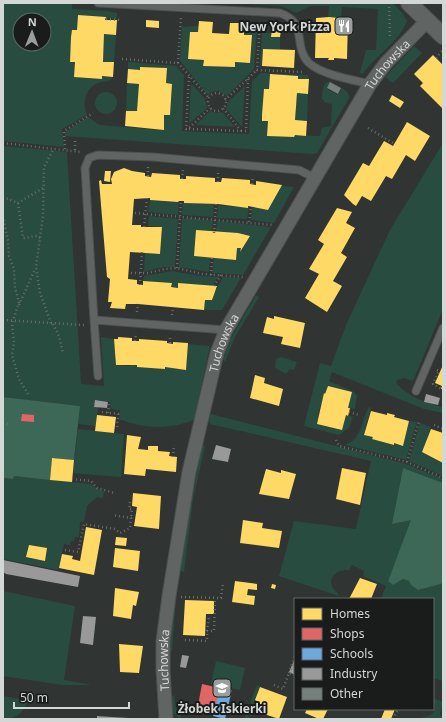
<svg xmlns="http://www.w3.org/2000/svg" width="446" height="722" viewBox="0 0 446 722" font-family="'Noto Sans',sans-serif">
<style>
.green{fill:#284d40;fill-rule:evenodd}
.forest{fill:#3d6858}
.homes{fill:#ffd966}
.shops{fill:#e06666}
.schools{fill:#6fa8dc}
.industry{fill:#999}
.building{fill:#74807b}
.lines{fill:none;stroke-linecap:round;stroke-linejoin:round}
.service-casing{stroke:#4d504f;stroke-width:9}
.minor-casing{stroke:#4d504f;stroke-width:15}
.tertiary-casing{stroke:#4d504f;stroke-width:18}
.path{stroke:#6a6c6b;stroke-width:2.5;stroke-dasharray:1 3;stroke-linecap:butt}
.service{stroke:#606462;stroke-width:7}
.minor{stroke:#606462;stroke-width:13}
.tertiary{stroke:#606462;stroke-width:16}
.labels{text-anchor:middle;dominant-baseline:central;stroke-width:4;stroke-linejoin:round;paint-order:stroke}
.poi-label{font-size:12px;font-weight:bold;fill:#d3d7d5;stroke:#191c1b;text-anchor:end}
.street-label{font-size:12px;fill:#d3d7d5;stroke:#191c1b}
</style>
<rect width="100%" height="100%" fill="#303432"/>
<!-- green -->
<path class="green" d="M3,3H72V9L108,11L117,13V19L78,15L77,30H72L70,61L75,62L74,77L101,79L102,76L113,77C109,84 103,80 96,84C85,89 82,104 87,115L62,129L64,147L3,141ZM20,20H44V44H20Z
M229,3H393L403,14L407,21C399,42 375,56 362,75L360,72L366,50H376L378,9L342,7L341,19H328L329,6H310L297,13L281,6Z
M198,26V32H190L188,59L204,60L203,66L234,67L235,62L250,63L252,35H244V30L257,31L254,69L227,96L218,91H213L208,95L180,61L182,27Z
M262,33H271V37H280V49H263L262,66H260Z
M104,34L116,35L114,62H103Z
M414,46L422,53L393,83L385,77Z
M128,62L176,66L184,75L182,131L249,134L252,81L261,73L308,75L309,79H298L297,76L270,74L269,89H264L268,121L267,136L294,137L295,135L320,136L322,128L331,126L332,104L326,103L322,99C323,91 321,83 331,81L327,89L338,95L342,88L348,93L349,98L317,153L313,154L65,136V132L88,117L100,125L163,130L164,115H170L172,84L166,83L167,68L140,67V70L128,69Z
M127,83L139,84L137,111H126Z
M191,83L205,99L207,108L189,124Z
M245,86L242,127L226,109L228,102Z
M95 103a11 11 0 1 1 22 0a11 11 0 1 1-22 0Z
M297,93L308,94L307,121L295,120Z
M210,111L217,113L222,112L235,127L196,125Z
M443,143V309L413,381L404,378L397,380L396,383C407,396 427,404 443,407V413L424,409L332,372L329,381L354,392L357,396L355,409L348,408L352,392L328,386L325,394H324L318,414L319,415L317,424L341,430L346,415L353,417L349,428L339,435L304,426L320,363L331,366L346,325L390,230Z
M3,146L67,152L81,384L104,386L101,337L114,339L116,365L130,366V364L137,365V367H165L186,370L187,344L210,346L194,420C169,430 144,429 119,419L120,410L110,409L111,402L95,400L94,407H98L96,426L78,424L80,406L3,397Z
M281,186L294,187L274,223L251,220L252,207L268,210Z
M150,200L178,202L179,201L178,215L148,212Z
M183,201L184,203L214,204L213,217L182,215Z
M218,204L220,206L249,207L247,219L217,218Z
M149,216L178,219L175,267H163L144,272L145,253L160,254L162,227L148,226Z
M189,218L213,221L212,232L194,256L210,257L209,272L179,267L182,219Z
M217,221L271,227L243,275L212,273L214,257L236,260L237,248H241L239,254L250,236L216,233Z
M172,271L201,276L218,277L212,286L178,283V288L171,287V283L143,281L144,276Z
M223,277L241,278L222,310H204L205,300H212L213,295Z
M256,295L259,297L235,337L225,362L223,359L230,340Z
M281,357L297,362L294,370L290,369L286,374L275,368L276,359Z
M369,407L371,408L364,434L373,437V439L393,445L394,443L403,446L409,421L417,422L406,460L345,445C363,438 360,422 369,407Z
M211,414L406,464L443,479V483L403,468L392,524L412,519L388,581L393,585L403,579L409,581L411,585L418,590L441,584L443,581V681L433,678V599H381L386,586L363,576L364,571L352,565L349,570C339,569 328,575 332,586C334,591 338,592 339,596L279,576L294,521L356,529L371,461L210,424L209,416Z
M420,423L431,427L422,452L443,463V476L409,461Z
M78,429L124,434L121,477L73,473Z
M202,445L205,446L193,499L184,572L181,571L180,566Z
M14,476L91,484L97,489L104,491L103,498L97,497L87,506L84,522H80L79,537H75L74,541H71L70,545L64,544L58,570L3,559V478L13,479Z
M3,591L75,606L64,680L92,685H62L3,676Z
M176,598L172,651L169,650L174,599Z
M216,661L245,668L240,690L211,684Z
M257,685L260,687L247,719H244Z
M174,695L176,709L181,714L180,719L171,711V697Z
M3,696L25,700L27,703C23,714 14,719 3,719Z
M433,698L443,702L440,714L443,716V719H417C423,717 435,717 435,707C435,703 433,703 433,698Z"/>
<!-- forest -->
<path class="forest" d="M3,397L80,406L74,460L52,458L50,480L14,476L13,479L3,478Z
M403,468L443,483V581L441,584L418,590L411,585L409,581L403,579L393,585L388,581L411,520L392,524Z"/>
<!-- homes -->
<path class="homes" d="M78,15L106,17L105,20H117L116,35L104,34L103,62H114L113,77L102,76V79L74,77L75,62H70L71,37L72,30H77Z
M329,17L348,19L347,59L334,58V60H328L329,58H315L316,18Z
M146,20L159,21V28L146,27Z
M199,21L213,22L212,33L229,34L230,23H244V35H252L250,63L235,62V67L203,66L204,60L188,59L190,32H198Z
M272,29L281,30L280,37H271Z
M263,49L295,50L294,68L262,66Z
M433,55L443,65V109L420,86L423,83L414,74Z
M140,67L167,68L166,83L172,84L170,115H164V130L125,126L126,111H137L139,84L127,83L128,69L140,70Z
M270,74L298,76V79H309L308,94L297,93L295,120L307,121L306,136L295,135L294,137L267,136L268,121H262V115L264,89H269Z
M392,95L404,102L400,108L389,101Z
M407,122L430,136L415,161L406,155L392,179L386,176L371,201L362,196L356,206L353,204L344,195L363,163L369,166L384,141L393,146Z
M124,168L132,171L145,173V176L151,177L152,173L180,175V179H186V176L215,178V182H221L222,178L250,180V184L256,185V181L282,185L268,210L248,206V208L218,204L184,203V201H179L178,202L150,200V198L134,199L132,225H141V227H162L160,254L130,252L128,279L137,280V284L143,285V281L172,283L171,287L178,288V283L217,286L212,300H205L204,310L138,304H126L125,309L110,308L112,302H108L110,279L107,277L99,181L101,180L102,184H112L111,179L114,172Z
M105,171H111L110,182L104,181Z
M337,208L352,212L346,223L355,228L341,253L347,257L333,281L342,286L327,312L305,298L319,274L309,269L324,244L318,240Z
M196,230L238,233L250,236L240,252L241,248H237L236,260L194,256Z
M274,316L305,323L300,348L281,344L283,337L263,333L267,317L274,319Z
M118,337L132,338V341H139V339L167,341V343L173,344V342L188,343L186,370L165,367V369L137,367V365H116L114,339H118Z
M443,365V389H441L442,386L435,383Z
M255,375L265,378L264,383L283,389L279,406L250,398Z
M328,386L352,392L348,408H350L348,416L346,415L342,430L317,424L324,393L325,394Z
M371,411L387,415V413L395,415L394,417L409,421L403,446L394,443V445L372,439L373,437L364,435Z
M97,415L116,417L114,433L95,431Z
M431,429L443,433V463L422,452Z
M127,435L141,437L138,449L148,450V446H158V451L170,452L169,456L177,457L176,472L146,469L145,476L124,474Z
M52,458L74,460L72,482L50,480Z
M342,468L366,473L360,505L336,499Z
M266,469L281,473V470L296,474L289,499L259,494Z
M133,493L161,496L159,529L134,526L137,507L132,506Z
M243,520L263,523L262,528L282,531L279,548L240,543Z
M86,527L102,530L94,575L59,568L62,554L73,556L72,559L80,561Z
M116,537L127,538L126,546L115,545Z
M29,545L47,548L45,561L26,557Z
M115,548L140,551L138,571L113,567Z
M360,578L377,584L371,599H349Z
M235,581L257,584V590L248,589L247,595L255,596L254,605L232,602Z
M272,584L276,585L275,589L271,588Z
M115,588L139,592L136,606L133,605L131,619L113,616Z
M185,600L214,601V614H206L205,636L183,635Z
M119,644L143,646L139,673L120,672Z
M260,687L287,697L279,719L255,711L258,702L255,700Z
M307,709H328L323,719H319L305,713Z
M385,709H395L391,719H381Z"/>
<!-- shops -->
<path class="shops" d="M22,414L34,415V422L21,421Z
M202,684L220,688L214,715L197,711Z"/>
<!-- schools -->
<path class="schools" d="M220,688L232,690L225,719L213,716Z"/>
<!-- industry -->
<path class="industry" d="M426,394L440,398L438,405L424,402Z
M95,400L108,402L107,408L94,407Z
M216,445L231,449L228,462L212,459Z
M3,560L80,576L78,587L6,574L3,572Z
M83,616L96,617L93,645L80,643Z
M182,655L189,656L186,668L180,667Z
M295,658V675L289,672Z
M97,716L112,717L129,718L97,719Z"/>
<!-- building -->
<path class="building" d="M330,82L341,88L338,94L327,88Z"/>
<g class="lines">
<!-- service casing -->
<g class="service-casing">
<path id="service" d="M98,3L280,13C309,23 292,46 309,63C322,75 353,80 370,84
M94,320L98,376
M226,330L94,320L85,168L89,158L98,155L153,157L299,170L315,178
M416,391L443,328"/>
</g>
<!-- minor casing -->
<g class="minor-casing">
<g id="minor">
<path id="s1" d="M166,719L163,670V641L169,596L189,472L217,353L226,330L370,84L386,63L427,21"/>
</g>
</g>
<!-- tertiary casing -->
<g class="tertiary-casing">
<path id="tertiary" d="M409,3L443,36"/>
</g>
<!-- path -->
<path class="path" d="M389,3L390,38
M106,19L120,20
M260,22L257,70L302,72
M436,58L442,51
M122,59L178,63L209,98
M178,63L181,17
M189,77L186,129H188L210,108
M208 102a9 9 0 1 1 18 0a9 9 0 1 1-18 0Z
M225,100L257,70
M368,128L393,143
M189,129L241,131L223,108
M241,131H246L248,79
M3,143L80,152
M65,149L64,131L93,113
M75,150V139
M148,176V167
M182,179L183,170
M218,182V173
M252,184L253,176
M3,197L18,203L43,188
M18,203L23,238L37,236L40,238
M135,213L273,225
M3,216L8,241L9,256L14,269L15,288L19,302L12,324L14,342L12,355L19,379L28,394
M249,222L251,207
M144,227L147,198
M214,233L216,204
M177,268L181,201
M131,273H148L165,269L177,268L202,274L243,277
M211,275L212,257
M140,285L142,252
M214,286L221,275
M19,305L35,269
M137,312L138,304
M172,315L173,307
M3,320L84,325
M51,323L40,293L36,267L43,216L44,167L54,148
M53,324L59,336L63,354
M135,341L136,333
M170,343V336
M437,370L439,371L433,384L443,390
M102,412L118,414L117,428
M349,412L359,415
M108,413L109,404
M3,423L9,424
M434,425L443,429
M3,440L6,441
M336,440L339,446L407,462L443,478
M173,457L174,445
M407,462L419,421
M72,479L91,481L97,488L115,493
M130,502L129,509H132L131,518
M65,550L78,552L84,524L115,529L120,533L130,528L131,518L112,515
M181,597L221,598L223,583
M207,631L209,617
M185,640L207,641V631H214L215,598
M289,673L295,656
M274,685L283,689L289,673L295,675
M215,719V718
M249,719L255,703
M393,719L398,709"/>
<!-- service -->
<use href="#service" class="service"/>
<!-- minor -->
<use href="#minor" class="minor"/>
<!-- tertiary -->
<use href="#tertiary" class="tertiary"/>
</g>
<!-- icons -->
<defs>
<g id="restaurant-square" transform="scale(1)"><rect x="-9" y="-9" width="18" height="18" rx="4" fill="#9a9e9c" stroke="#191c1b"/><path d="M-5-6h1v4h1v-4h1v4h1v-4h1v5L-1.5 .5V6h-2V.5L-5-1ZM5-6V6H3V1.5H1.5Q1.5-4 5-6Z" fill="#fff"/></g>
<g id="school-square" transform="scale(1)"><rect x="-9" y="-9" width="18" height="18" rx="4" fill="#9a9e9c" stroke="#191c1b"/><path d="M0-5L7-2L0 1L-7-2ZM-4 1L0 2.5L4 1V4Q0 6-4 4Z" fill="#fff"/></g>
</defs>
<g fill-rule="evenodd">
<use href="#restaurant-square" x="344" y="26"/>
<use href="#school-square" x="222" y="688"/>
</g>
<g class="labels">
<!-- poi labels -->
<g class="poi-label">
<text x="330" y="26">New York Pizza</text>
<text x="222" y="708" text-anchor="middle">Żłobek Iskierki</text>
</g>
<!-- street labels -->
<g class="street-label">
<text stroke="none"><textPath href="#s1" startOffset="707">Tuchowska</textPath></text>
<text stroke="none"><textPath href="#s1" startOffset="383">Tuchowska</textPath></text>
<text stroke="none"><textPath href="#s1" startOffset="59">Tuchowska</textPath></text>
</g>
</g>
<!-- border -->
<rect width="446" height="722" fill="none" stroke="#d3d7d5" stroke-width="8"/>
<!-- legend -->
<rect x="294" y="598" width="140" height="112" fill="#191c1b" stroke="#636765"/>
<rect x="302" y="608" width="20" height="12" fill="#ffd966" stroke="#636765"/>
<text x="330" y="618" font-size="12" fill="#d3d7d5">Homes</text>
<rect x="302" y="628" width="20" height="12" fill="#e06666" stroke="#636765"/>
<text x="330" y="638" font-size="12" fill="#d3d7d5">Shops</text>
<rect x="302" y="648" width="20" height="12" fill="#6fa8dc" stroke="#636765"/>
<text x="330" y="658" font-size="12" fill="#d3d7d5">Schools</text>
<rect x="302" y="668" width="20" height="12" fill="#999999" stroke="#636765"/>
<text x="330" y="678" font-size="12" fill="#d3d7d5">Industry</text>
<rect x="302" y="688" width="20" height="12" fill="#74807b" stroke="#636765"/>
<text x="330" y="698" font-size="12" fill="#d3d7d5">Other</text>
<!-- north arrow -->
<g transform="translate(32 32) rotate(1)"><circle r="19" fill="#191c1b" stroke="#636765"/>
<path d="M0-3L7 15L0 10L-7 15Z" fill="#9a9e9c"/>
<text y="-6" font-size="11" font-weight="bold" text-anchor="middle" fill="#d3d7d5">N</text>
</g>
<!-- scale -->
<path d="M14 702v6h115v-6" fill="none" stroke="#d3d7d5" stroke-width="2"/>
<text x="20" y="702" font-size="12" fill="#d3d7d5" stroke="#191c1b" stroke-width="3" paint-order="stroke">50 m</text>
</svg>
